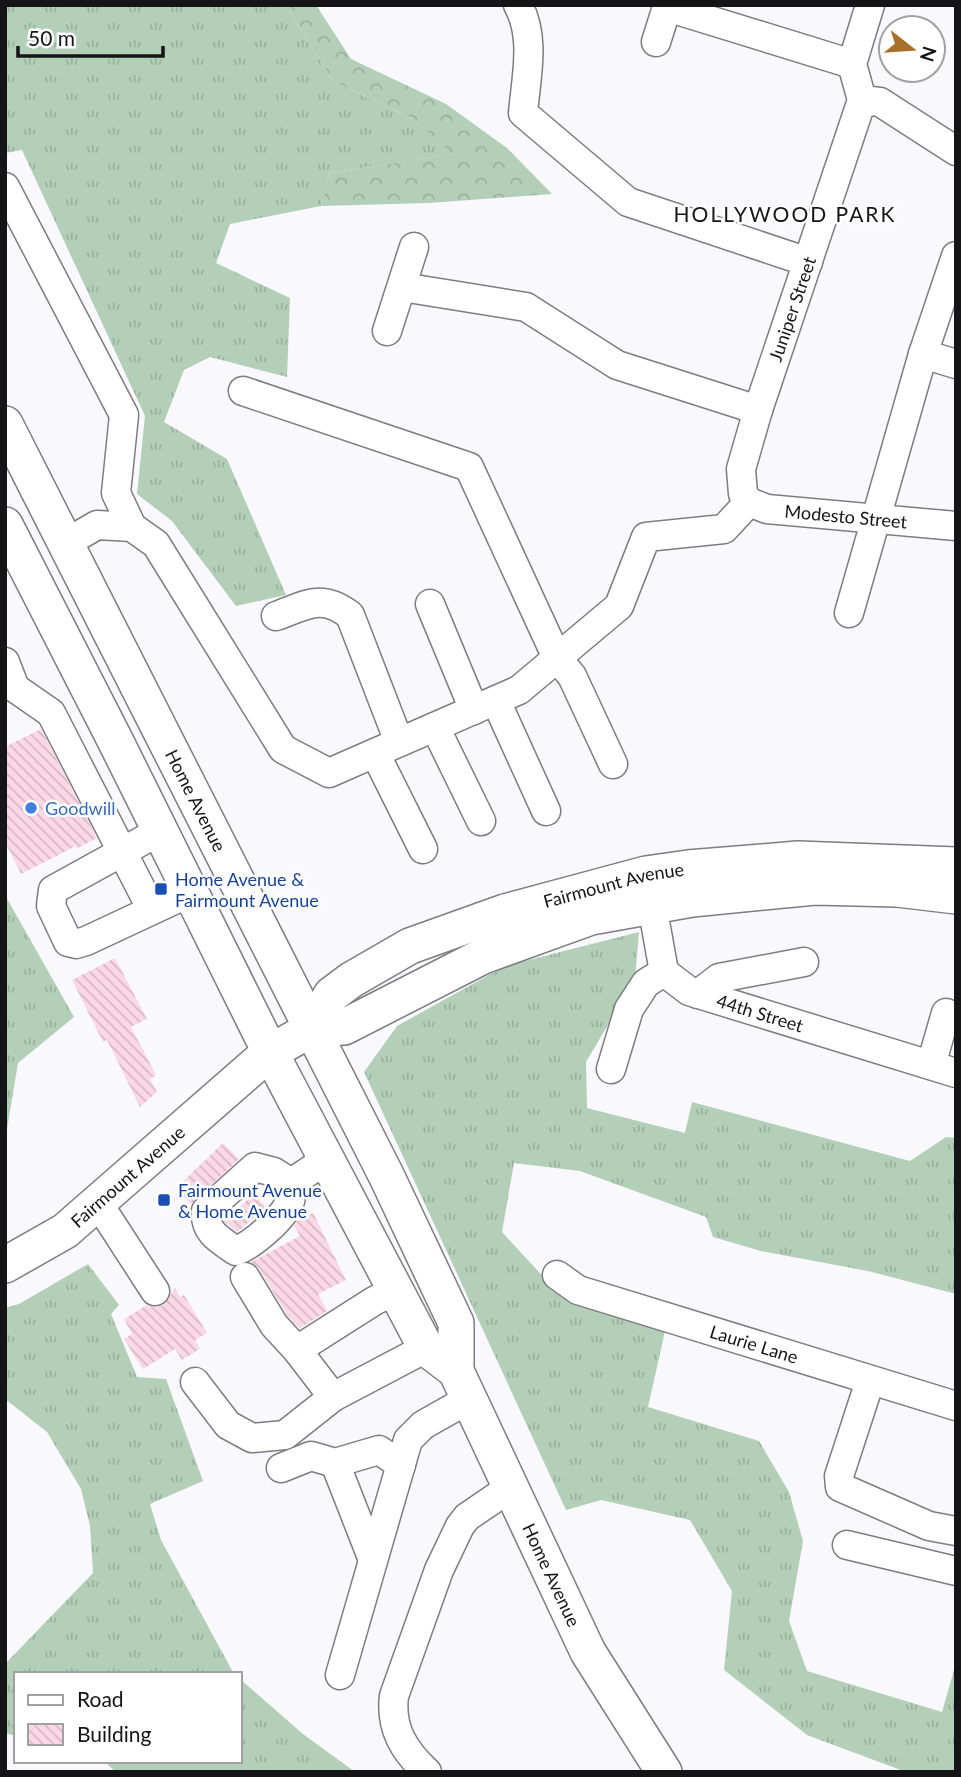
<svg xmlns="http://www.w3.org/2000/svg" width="961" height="1777" viewBox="0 0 961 1777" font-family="Lato,sans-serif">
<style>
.grass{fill:url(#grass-tufts)}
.forest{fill:url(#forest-crowns)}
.building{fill:url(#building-back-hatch)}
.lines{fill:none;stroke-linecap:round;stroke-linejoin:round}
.minor-casing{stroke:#7d7c80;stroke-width:31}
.major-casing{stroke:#7d7c80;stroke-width:38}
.minor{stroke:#fff;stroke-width:28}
.major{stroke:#fff;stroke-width:35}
.shop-dot{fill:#3f7fe0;stroke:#fff;stroke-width:2.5}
.transit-dot{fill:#1a4fb4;stroke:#fff;stroke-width:2.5}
.labels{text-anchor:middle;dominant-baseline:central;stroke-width:5;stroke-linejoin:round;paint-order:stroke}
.street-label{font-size:18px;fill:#151416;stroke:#fff}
.shop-label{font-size:18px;fill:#366cbe;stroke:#fff;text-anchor:start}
.transit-label{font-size:18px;fill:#164399;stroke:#fff;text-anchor:start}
.quarter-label{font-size:21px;letter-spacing:2px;fill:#151416;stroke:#fff}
</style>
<defs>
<pattern id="grass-tufts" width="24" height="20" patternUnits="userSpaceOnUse" patternTransform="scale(1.75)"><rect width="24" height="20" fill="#b3cfb8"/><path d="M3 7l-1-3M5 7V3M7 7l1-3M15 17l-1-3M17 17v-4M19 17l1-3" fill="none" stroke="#99b19d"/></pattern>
<pattern id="forest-crowns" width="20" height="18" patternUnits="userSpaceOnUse" patternTransform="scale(1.75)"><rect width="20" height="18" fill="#b3cfb8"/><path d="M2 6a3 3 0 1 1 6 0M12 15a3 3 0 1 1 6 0" fill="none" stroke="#99b19d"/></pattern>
<pattern id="building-back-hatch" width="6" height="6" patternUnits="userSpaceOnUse" patternTransform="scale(1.75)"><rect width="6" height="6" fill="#fbd8e5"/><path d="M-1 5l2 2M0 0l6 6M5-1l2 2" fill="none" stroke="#d6b8c4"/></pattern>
</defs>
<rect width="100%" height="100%" fill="#f9f8fc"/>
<!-- grass -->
<path class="grass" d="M5,5H285L334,82L414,119L454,154L329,173L321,206L230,224L216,263L290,298L287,377L210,357L184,370L164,422L227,459L286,595L236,606L172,521L137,494L145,416L22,150L5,153Z
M5,895L74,1017L18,1063L5,1141Z
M639,932L635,979L586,1062L587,1108L685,1133L692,1102L910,1161L946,1137L956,1138V1294L868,1271L761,1251L713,1237L706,1217L580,1171L514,1163L502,1232L561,1296L665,1331L648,1407L759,1441L789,1492L803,1541L789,1621L807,1671L942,1712L956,1663V1772H906L807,1735L724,1670L732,1591L690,1520L601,1500L566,1510L364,1072L397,1026L505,966Z
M88,1264L119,1305L111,1314L137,1377L166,1379L203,1481L150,1504L161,1540L234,1674H16V1736L5,1733V1664L93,1573L90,1526L81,1489L47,1432L5,1399V1308L19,1304Z
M240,1679L303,1734L355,1772H116L106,1763L99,1761H240Z"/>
<!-- forest -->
<path class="forest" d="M285,5H316L351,59L446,104L507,148L552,194L429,203L321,206L329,173L453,154L414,119L334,82Z"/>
<!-- building -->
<path class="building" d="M41,729L97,838L76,849V846L21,874L5,842V747Z
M115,958L147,1019L131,1027L156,1075L150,1079L157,1092L140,1107L107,1040L103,1042L72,980Z
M223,1143L239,1159L191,1204L176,1188Z
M254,1194L266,1207L237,1232L224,1221Z
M313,1213L346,1280L318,1294L327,1311L300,1328L287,1315L259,1268L251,1262L300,1236L294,1225L297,1221Z
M175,1288L180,1297L184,1295L207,1333L195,1340L200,1349L182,1360L175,1349L143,1369L124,1339L132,1334L124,1319L147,1305L155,1308L163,1305Z"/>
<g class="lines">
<!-- minor casing -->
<g class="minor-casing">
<g id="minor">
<path d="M518,5C536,37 526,78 523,113L628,202L808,262"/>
<path id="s1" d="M870,5L852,64L862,100L758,410L741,469L743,494L749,502L767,509L956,526"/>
<path d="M656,42L667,7L852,64"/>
<path d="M862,100L880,102L956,151"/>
<path d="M5,187L124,415L116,493L132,527"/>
<path d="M402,287L526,307L617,365L758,410"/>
<path d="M387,331L414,247"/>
<path d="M923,354L956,364"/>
<path d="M243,391L469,467L557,658L572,676L613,764"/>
<path d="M66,543L97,525L132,527L156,544L283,749L329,773L519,690L619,606L646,537L724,529L749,502"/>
<path d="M430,604L474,710"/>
<path d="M849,613L923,354L956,256"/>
<path d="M276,616C307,605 321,593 350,615L399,742"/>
<path d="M5,662L15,688L51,713L152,910"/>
<path d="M496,701L546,811"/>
<path d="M435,727L481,821"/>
<path d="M375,753L423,849"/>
<path d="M160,831L53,890L51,906L68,942L76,944L86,941L191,892"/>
<path id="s2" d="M649,888L664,972L689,991L956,1073"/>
<path d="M698,994L719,978L804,962"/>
<path d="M931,1065L946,1013"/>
<path d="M611,1069L629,1009L646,983L664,972"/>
<path d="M291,1183C291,1188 292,1196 290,1201C284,1218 252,1245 236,1251C220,1240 204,1232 206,1211L255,1167L274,1172L291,1183L326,1160"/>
<path d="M98,1203L155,1291"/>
<path id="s3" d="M557,1275L578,1290L956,1406"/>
<path d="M245,1277L274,1325L297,1350L333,1397"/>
<path d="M297,1350L374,1301L396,1290"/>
<path d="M870,1381L839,1476L840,1487L929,1526L956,1531"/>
<path d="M195,1382L228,1425L252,1438L285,1435L333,1397L426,1348"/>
<path d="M335,1463L373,1560"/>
<path d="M281,1468L311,1456L335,1463L379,1450L401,1465"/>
<path d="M847,1545L956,1571"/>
<path d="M340,1675L408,1440L423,1425L469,1399"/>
<path d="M427,1772C404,1751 390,1728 394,1696L439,1570L460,1526L467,1517L511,1487"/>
</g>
</g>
<!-- major casing -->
<g class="major-casing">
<g id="major">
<path id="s4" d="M5,424L387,1177L456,1323V1371L588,1652L664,1772"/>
<path d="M5,525L116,742L270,1052L426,1348L456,1371"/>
<path id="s5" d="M312,1029L331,995L351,980L410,946L505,912L646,874L688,868L798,859L956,865"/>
<path id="s6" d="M5,1265L65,1231L270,1052L312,1029L344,1027L483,956L591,917L692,899L815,887L897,889L956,896"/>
</g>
</g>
<!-- minor -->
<use href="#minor" class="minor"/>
<!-- major -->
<use href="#major" class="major"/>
</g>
<!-- markers -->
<circle class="shop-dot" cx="31" cy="808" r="7"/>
<g class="transit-dot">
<rect x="154" y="882" width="14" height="14" rx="3.5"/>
<rect x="157" y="1193" width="14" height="14" rx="3.5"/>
</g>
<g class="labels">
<!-- street labels -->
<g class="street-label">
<text transform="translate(792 309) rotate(-71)">Juniper Street</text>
<text stroke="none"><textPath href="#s1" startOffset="621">Modesto Street</textPath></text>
<text stroke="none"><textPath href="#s4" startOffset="422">Home Avenue</textPath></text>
<text stroke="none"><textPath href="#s5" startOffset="345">Fairmount Avenue</textPath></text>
<text stroke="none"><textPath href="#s2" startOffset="191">44th Street</textPath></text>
<text stroke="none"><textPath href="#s6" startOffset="152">Fairmount Avenue</textPath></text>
<text stroke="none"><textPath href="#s3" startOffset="210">Laurie Lane</textPath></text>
<text stroke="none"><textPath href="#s4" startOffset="1279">Home Avenue</textPath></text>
</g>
<!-- shop labels -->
<g class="shop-label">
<text x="45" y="808">Goodwill</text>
</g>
<!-- transit labels -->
<g class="transit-label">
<text x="175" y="879">Home Avenue &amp;<tspan x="175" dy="21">Fairmount Avenue</tspan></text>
<text x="178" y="1190">Fairmount Avenue<tspan x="178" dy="21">&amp; Home Avenue</tspan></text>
</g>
<!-- quarter labels -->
<g class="quarter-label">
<text x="785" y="213">HOLLYWOOD PARK</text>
</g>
</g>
<!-- border -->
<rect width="961" height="1777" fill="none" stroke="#151416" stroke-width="14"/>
<!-- legend -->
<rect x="14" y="1672" width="228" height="91" fill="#ffffff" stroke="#a1a1a2" stroke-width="2"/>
<rect x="28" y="1695" width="35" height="10" fill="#ffffff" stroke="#a1a1a2" stroke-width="2"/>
<text x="77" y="1707" font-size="21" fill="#151416">Road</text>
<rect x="28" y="1724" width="35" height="21" fill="url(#building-back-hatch)" stroke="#a1a1a2" stroke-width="2"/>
<text x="77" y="1742" font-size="21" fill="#151416">Building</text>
<!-- north arrow -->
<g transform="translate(912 49) rotate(107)"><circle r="33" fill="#ffffff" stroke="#a1a1a2" stroke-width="2"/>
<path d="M0-5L12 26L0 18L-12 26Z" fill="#a7712c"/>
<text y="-10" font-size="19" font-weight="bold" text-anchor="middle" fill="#151416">N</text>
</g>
<!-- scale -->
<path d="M18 46v10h145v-10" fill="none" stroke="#151416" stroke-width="3.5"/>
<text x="28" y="46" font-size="21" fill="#151416" stroke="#ffffff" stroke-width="5" paint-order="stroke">50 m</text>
</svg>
